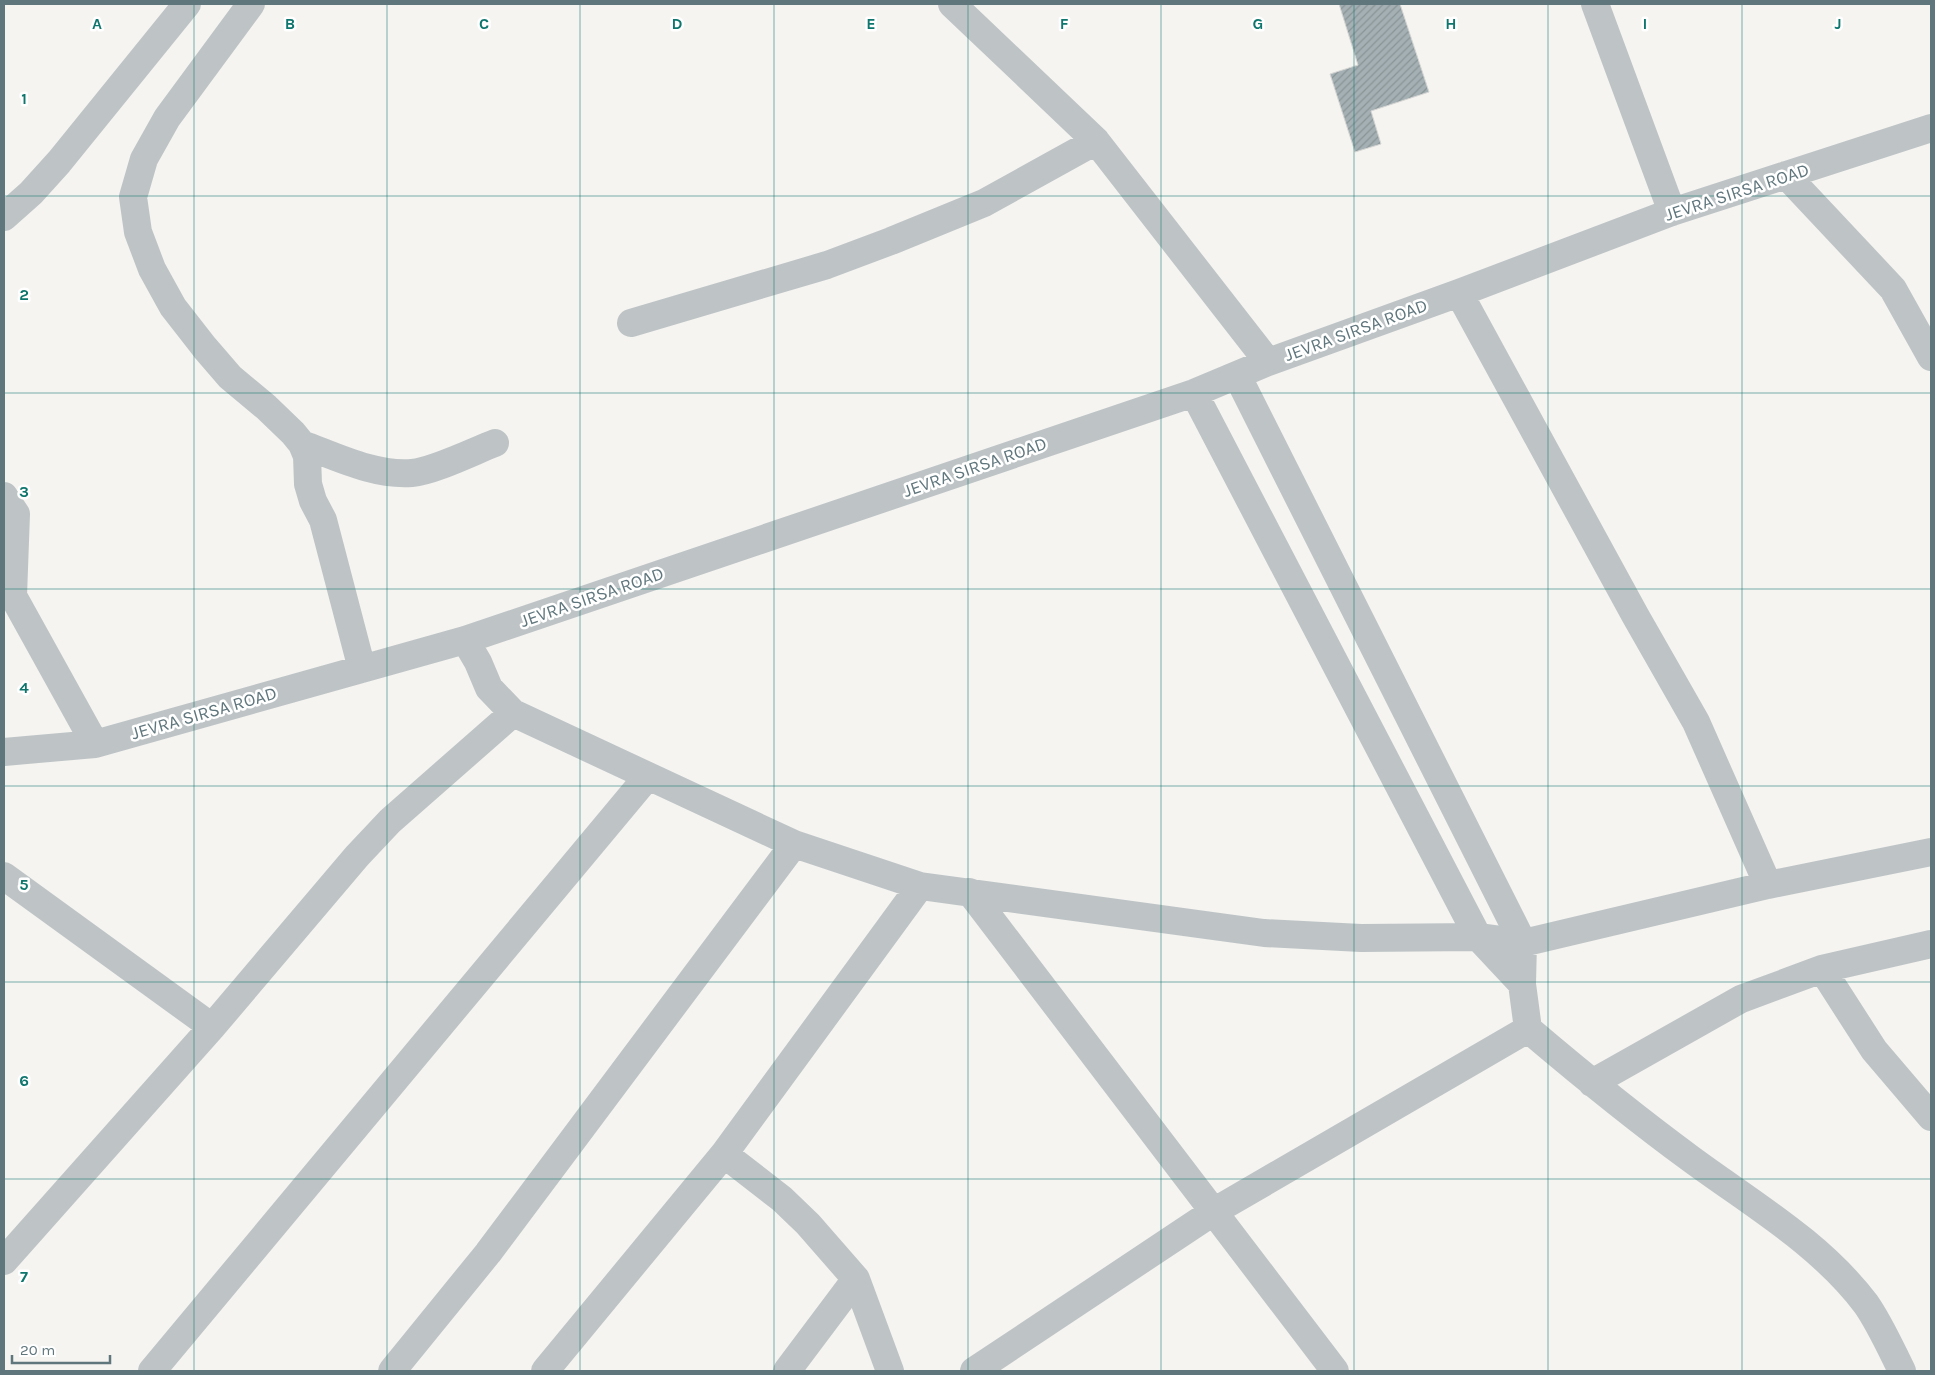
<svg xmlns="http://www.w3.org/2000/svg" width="1935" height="1375" viewBox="0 0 1935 1375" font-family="Karla,sans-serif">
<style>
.building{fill:url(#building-hatch);stroke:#d6d6d4}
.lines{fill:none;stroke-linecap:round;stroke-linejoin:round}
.minor{stroke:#bec4c6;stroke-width:28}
.grid{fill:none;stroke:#0f766e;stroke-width:1;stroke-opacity:0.55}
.labels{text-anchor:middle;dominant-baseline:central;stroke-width:5;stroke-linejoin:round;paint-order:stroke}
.street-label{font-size:18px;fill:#60767d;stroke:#fff}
.grid-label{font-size:16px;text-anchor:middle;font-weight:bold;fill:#0f766e;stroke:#fff;stroke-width:5;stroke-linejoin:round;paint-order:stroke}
</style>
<defs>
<pattern id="building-hatch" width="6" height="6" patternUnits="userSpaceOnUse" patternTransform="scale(1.25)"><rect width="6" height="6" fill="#a4b0b3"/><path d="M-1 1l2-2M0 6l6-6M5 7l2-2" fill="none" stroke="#899497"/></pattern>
</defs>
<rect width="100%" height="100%" fill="#f5f4f1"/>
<!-- building -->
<path class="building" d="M1339,4H1400L1429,92L1371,111L1381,144L1355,152L1330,74L1358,65Z"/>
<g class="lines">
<!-- minor -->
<path class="minor" d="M251,4L167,118L144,159L133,197L138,232L152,269L173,307L205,348L230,377L266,407L293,433L302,444L307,456L308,484L313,501L323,520L362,669
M952,4L1096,141L1268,362
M1595,4L1672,212
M1786,175L1893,289L1931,357
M4,217L31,193L59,162L187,4
M1459,293L1635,615L1696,722L1768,885
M631,323L827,265L891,241L984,203L1096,141
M1237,375L1523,943L1522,984L1528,1029C1581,1074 1635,1118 1691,1159C1752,1204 1820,1243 1866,1304C1880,1324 1891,1349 1902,1371
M1194,393L1478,937L1522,984
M302,444C337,457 375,476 412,473C434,471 474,451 495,443
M4,496L16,514L13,596L95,744
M465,640L478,662L489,688L513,713L794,844L920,886L1264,933L1361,938L1478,937L1523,943L1768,885L1931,852
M4,752L95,744L465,640L1194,393L1268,362L1459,293L1672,212L1931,128
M4,876L212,1027
M970,892L1335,1371
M1822,969L1874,1050L1931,1117
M1592,1083L1741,999L1822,969L1931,944
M724,1154L782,1199L808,1224L856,1279L890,1371
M4,1261L212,1027L357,856L390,821L513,713
M152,1371L648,776
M392,1371L488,1253L794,844
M545,1371L724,1154L920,886
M787,1371L856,1279
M974,1371L1213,1212L1528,1029"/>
</g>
<!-- grid -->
<path class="grid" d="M194,4V1371M387,4V1371M580,4V1371M774,4V1371M968,4V1371M1161,4V1371M1354,4V1371M1548,4V1371M1742,4V1371M4,196H1931M4,393H1931M4,589H1931M4,786H1931M4,982H1931M4,1179H1931"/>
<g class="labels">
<!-- street labels -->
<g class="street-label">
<text transform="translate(1737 192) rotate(-18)">JEVRA SIRSA ROAD</text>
<text transform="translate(1356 330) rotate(-20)">JEVRA SIRSA ROAD</text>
<text transform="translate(975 467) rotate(-19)">JEVRA SIRSA ROAD</text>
<text transform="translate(592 597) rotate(-19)">JEVRA SIRSA ROAD</text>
<text transform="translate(204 713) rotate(-16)">JEVRA SIRSA ROAD</text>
</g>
</g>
<g class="grid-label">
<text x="97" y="29">A</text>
<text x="290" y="29">B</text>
<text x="484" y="29">C</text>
<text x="677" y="29">D</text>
<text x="871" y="29">E</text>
<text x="1064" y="29">F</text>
<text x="1258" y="29">G</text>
<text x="1451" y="29">H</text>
<text x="1645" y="29">I</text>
<text x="1838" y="29">J</text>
<text x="24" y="104">1</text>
<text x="24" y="300">2</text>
<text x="24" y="497">3</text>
<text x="24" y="693">4</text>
<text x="24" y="890">5</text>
<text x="24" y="1086">6</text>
<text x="24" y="1282">7</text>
</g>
<!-- border -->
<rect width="1935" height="1375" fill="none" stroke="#60767d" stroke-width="10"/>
<!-- scale -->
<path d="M12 1355v8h98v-8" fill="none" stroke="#60767d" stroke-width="2.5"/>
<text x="20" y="1355" font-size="15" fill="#60767d" stroke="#ffffff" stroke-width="4" paint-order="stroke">20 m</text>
</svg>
